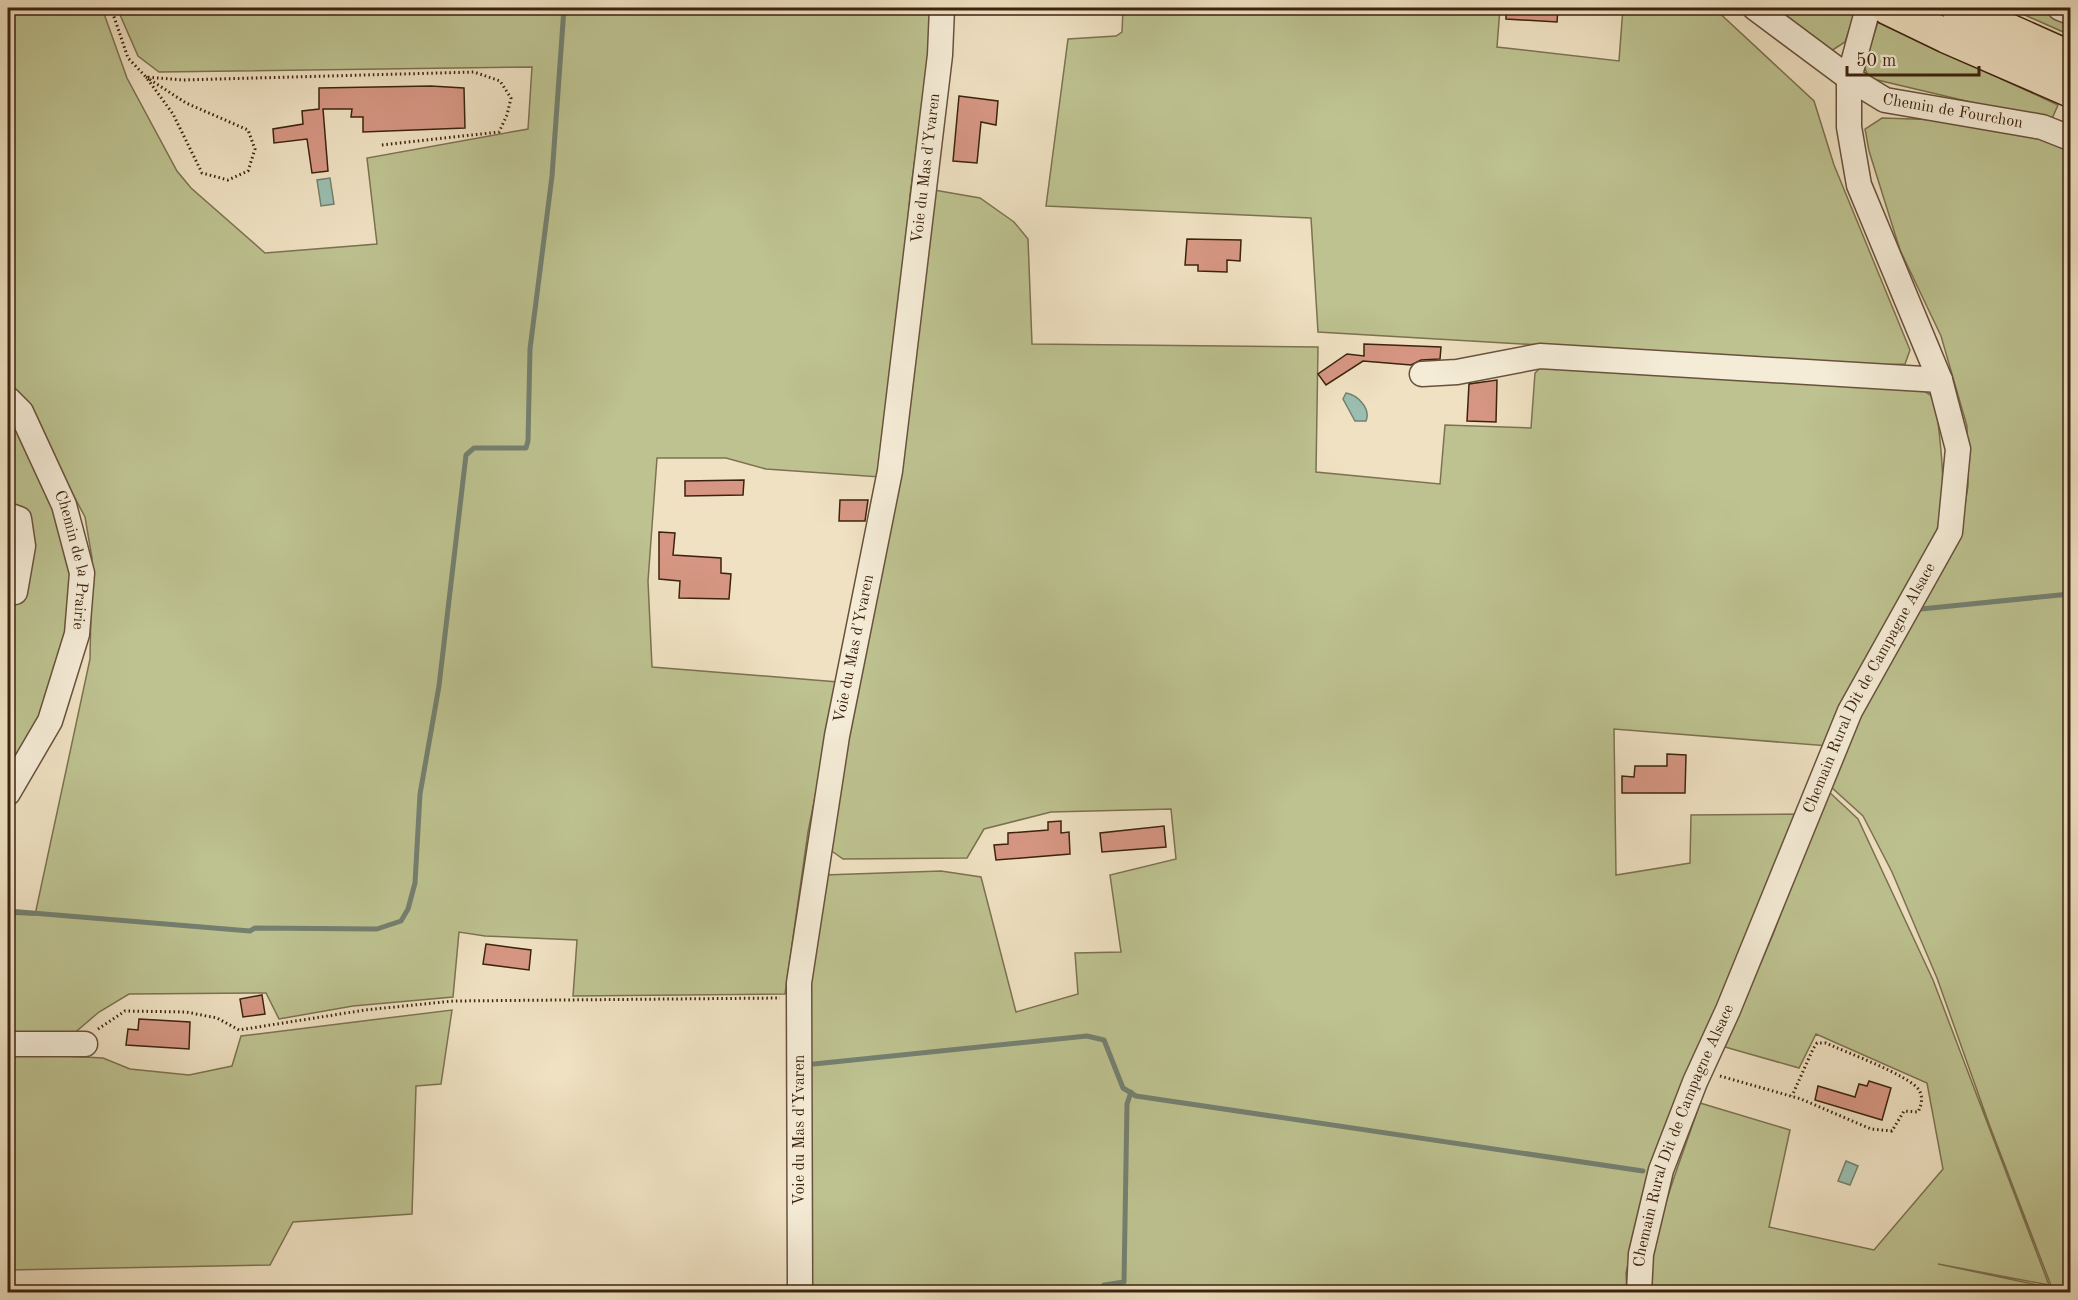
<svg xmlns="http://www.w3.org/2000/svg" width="2078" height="1300" viewBox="0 0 2078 1300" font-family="'Old Standard TT',serif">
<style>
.green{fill:#bdc290;stroke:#7c7250;stroke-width:1.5}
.water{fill:#9abeb0;stroke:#748070;stroke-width:1.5}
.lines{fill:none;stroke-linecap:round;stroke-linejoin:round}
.stream{stroke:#748070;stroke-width:5}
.building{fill:#d69683;stroke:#3c230f;stroke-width:1.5}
.minor-casing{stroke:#69523c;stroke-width:27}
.highway-casing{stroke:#3c230f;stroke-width:36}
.path{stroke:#3c230f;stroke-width:3;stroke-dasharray:1.5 3;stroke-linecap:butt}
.minor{stroke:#f5ecd7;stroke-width:24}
.highway{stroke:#efe1c2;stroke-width:33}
.labels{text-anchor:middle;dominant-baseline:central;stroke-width:4.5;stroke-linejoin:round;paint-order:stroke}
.street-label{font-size:16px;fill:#3c230f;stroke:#f5ecd7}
</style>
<rect width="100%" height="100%" fill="#efe1c2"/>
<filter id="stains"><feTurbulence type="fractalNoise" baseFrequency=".00333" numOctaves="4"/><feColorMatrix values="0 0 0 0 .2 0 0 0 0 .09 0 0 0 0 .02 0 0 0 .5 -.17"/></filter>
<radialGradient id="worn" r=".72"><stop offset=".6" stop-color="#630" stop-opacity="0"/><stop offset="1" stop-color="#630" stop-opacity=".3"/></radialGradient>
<!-- green -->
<path class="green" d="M8,8H102L127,78L177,171L191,188L265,253L377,244L367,158L528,129L532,67L159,72L138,56L117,8H932L927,70L910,195L900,321L880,477L766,469L726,458H657L648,581L652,667L838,682L808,832L785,994L573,996L577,940L485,936L459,932L453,997L353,1006L279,1019L266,993L129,994L99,1012L65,1041L8,1038V914L35,915L90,659L92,558L85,517L43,438L8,386Z
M1123,8H1500L1497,47L1619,61L1623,8H1714L1814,101L1834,165L1910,350L1905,364L1882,365L1318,332L1311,218L1046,206L1068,39L1116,36L1122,32Z
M1771,8H1845L1855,12L1845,42L1831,51Z
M2009,8H2070V35Z
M1878,22L2058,105L2051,121L1869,78L1864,66Z
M1882,118L1944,120L2013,128L2070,147V1292H1647C1649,1236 1682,1158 1700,1103L1790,1130L1769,1227L1874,1250L1943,1169L1927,1083L1816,1034L1799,1068L1725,1047L1774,932L1827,790L1858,819L1933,980L2049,1285L1938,1264L2052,1288L1989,1124L1937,978L1892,872L1863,816L1830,786L1845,740L1961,529L1968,486L1967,426L1941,336L1900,250L1869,151L1865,129Z
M934,190L980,198L1014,222L1028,239L1032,344L1318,347L1316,472L1440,484L1445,425L1531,428L1535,373L1543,365L1916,386L1932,396L1936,404C1941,450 1949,496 1934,540L1829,746L1614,729L1616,875L1690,863L1691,815L1803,814L1639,1217L1626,1273L1627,1292H811L806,990L824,875L941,871L981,877L1016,1012L1078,994L1075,953L1121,952L1110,875L1176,859L1171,809L1051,812L984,829L967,858L843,859L826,847Z
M8,409L36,457L67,548L71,585L67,637L50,696L8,777V628L31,538L29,526L8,500Z
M452,1010L441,1084L416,1086L412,1214L293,1222L270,1265L8,1270V1053L103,1058L130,1069L189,1075L232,1066L241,1036Z"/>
<!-- water -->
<path class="water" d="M330,178L334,204L321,206L317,180Z
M1346,393C1358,395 1371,409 1366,421H1355L1343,399Z
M1846,1161L1858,1166L1850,1185L1838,1181Z"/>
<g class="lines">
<!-- stream -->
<path class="stream" d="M1921,609L2070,594
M8,911L250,931L255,928L377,929L401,921L408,909L415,883L420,794L439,686L466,455L474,448H526L528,441L530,349L552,176L564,8
M814,1064L1087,1036L1104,1040L1123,1088L1136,1096L1643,1171
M1106,1292L1104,1285L1124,1282L1127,1104L1131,1092"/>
</g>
<!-- building -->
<path class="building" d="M1506,8H1558L1557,22L1506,19Z
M431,86L464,88L465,128L363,132V117H351L352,109H323L328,171L312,173L307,139L274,143L273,129L303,124L302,111L319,109V88Z
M959,96L998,101L996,125L981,122L977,163L953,161Z
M1187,239L1241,240L1240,261L1227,260V272L1198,271V265H1185Z
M1364,344L1441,347L1440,359L1421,360L1411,365L1363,361L1326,385L1318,374L1347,354L1364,356Z
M1497,380L1496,422L1467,421L1469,384Z
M744,480L743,495L685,496V481Z
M840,500H868L865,521H839Z
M659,532L675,533L673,555L721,558V573L731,574L729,599L679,598L680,581L659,579Z
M1667,754L1686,755L1685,793H1622V776L1634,777L1635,766H1667Z
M1061,821V833L1069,832L1070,854L996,860L994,845L1008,844V833L1048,830V822Z
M1164,826L1166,847L1102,852L1100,833Z
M486,944L531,950L529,970L483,964Z
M262,995L265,1014L243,1017L240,999Z
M139,1019L190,1022L189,1049L126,1045L128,1029L138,1030Z
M1869,1081L1891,1088L1882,1120L1815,1100L1818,1086L1855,1097L1859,1084L1867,1086Z"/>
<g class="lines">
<!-- minor casing -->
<g class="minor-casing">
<g id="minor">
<path id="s1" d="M1755,8L1849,78L1885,100L2042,127L2070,138"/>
<path d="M2060,8L2070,12"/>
<path d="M1422,374L1457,372L1540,356L1940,380"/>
<path id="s2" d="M8,399L21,412L64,505L82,573L77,634L50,721L8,793"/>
<path d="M8,515L19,519L23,546L15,592L8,593"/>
<path d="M8,1044H85"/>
<path id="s3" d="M800,1292L799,983L837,736L890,471L940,55L942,8"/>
<path id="s4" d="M1639,1292L1641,1254L1661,1170L1695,1082L1728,1010L1850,711L1950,532L1958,449L1940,380L1859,185L1849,127V78L1868,8"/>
</g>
</g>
<!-- highway casing -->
<g class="highway-casing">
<path id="highway" d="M1888,8L1946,36L2070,90
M1958,8L2070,58"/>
</g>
<!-- path -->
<path class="path" d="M111,8L128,58L146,77L183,80L474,72L500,81L511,98L507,115L499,132L381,145
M146,77L186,103L248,130L255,149L248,171L228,180L202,173L173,114Z
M98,1029L125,1011L186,1012L217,1018L239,1030L365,1010L453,1001L780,998
M1720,1076L1801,1099L1871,1129L1892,1131L1904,1111L1918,1112C1922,1104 1923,1097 1919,1090C1909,1075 1845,1052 1826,1043H1817L1813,1049L1792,1096"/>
<!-- minor -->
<use href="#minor" class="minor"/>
<!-- highway -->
<use href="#highway" class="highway"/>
</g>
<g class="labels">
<!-- street labels -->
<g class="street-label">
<text stroke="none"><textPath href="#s1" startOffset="228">Chemin de Fourchon</textPath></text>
<text stroke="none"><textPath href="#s3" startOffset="1134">Voie du Mas d'Yvaren</textPath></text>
<text stroke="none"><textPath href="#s2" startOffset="177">Chemin de la Prairie</textPath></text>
<text stroke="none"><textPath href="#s3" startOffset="648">Voie du Mas d'Yvaren</textPath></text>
<text stroke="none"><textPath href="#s4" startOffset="650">Chemain Rural Dit de Campagne Alsace</textPath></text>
<text transform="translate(800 1130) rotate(-90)">Voie du Mas d'Yvaren</text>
<text stroke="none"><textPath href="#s4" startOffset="164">Chemain Rural Dit de Campagne Alsace</textPath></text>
</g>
</g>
<!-- margin -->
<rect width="2078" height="1300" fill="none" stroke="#efe1c2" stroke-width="30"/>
<rect x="9" y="9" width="2060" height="1282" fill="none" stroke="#3c230f" stroke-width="3"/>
<rect x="15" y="15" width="2048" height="1270" fill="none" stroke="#3c230f" stroke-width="1.5"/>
<!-- scale -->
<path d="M1847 66v9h132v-9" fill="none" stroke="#3c230f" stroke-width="3"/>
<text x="1856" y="66" font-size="18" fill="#3c230f" stroke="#f5ecd7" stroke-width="4.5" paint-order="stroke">50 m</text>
<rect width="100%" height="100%" filter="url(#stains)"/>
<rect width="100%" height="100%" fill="url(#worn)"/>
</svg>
